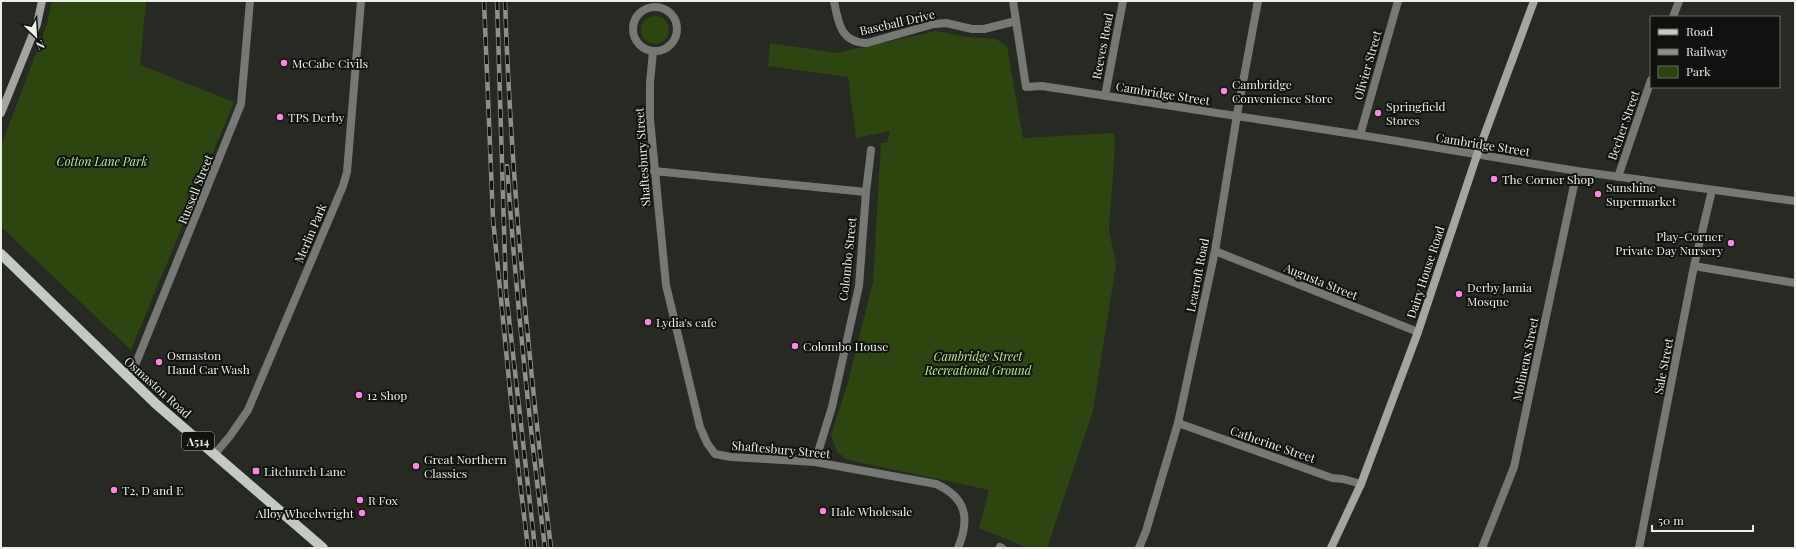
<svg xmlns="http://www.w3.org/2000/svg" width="1796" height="549" viewBox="0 0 1796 549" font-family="'Playfair Display',serif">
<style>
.green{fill:#2d4610}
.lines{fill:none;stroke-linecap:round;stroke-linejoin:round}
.street{stroke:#767874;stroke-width:8}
.secondary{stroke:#a2a69f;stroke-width:8}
.primary{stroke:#c4c9c1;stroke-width:10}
.rail-casing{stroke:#8d908a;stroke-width:4.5}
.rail{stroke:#10120f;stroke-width:3;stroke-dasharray:9;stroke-linecap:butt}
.poi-dot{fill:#fd86e2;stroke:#10120f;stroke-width:1.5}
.labels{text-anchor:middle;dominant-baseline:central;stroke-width:4;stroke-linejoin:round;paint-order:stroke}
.shield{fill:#10120f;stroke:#aaaca8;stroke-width:1}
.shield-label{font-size:11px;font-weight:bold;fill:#eceee9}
.street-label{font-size:12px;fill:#eceee9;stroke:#10120f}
.poi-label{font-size:12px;fill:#eceee9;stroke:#10120f;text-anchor:start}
.park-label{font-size:12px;font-style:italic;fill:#bbee8d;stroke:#10120f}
</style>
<rect width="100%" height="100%" fill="#262a23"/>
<!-- green -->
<path class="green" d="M52,1H146L140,65L234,102L131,350L1,227V146L47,24Z
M641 30a14 14 0 1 1 28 0a14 14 0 1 1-28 0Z
M936,31L968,37L996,39L1007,46L1023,138L1114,133L1115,145L1109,230L1116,264L1093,411L1047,548H1028L979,528L989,490L848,460L837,452L831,435L848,382L873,282L881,143H887L890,131L856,138L848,77L768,66L770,43L836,53Z"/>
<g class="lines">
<!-- street -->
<path class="street" d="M834,1C838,23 841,43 867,43L934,24L946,23L972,29H984L1016,21
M1013,1L1026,87L1042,86L1360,135L1577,171L1795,201
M633 29a22 22 0 1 1 44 0a22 22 0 1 1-44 0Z
M1673,17L1679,1
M653,51L650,83V119L666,285L700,427L707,443L715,454L731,457L815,462L936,484C967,498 970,519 958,548
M1105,96L1123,1
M1360,135L1398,1
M654,171L866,192
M1618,177L1651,80
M1215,251L1418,332
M1694,266L1795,283
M126,376L136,363L241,104L250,1
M1178,423L1332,478L1343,479L1361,484
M214,455L230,436L248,410L343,186L347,172L361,1
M815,462L832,407L859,286L866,192L871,150
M1000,547L1002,548
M1139,548L1146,531L1178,423L1215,251L1238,109L1258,1
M1482,548L1514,467L1577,171
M1639,548L1694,266L1712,190"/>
<!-- secondary -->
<path class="secondary" d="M1,113L37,24L42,1
M1331,548L1361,484L1418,332L1477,155L1534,1"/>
<!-- primary -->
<path class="primary" d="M1,254L156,404L323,548"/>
<!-- rail casing -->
<g class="rail-casing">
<path id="rail" d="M484,1L493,219L515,441L528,548
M497,1L506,292L535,548
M505,1C511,184 529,366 551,548
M507,166C516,294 529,421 545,548"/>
</g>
<!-- rail -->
<use href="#rail" class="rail"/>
</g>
<!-- markers -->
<g class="poi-dot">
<circle cx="284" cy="63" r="4"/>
<circle cx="1224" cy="91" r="4"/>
<circle cx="1378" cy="113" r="4"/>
<circle cx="280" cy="117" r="4"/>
<circle cx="1494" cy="179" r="4"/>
<circle cx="1598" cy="194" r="4"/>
<circle cx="1731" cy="243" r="4"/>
<circle cx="1459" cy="294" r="4"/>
<circle cx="648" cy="322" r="4"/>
<circle cx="795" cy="346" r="4"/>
<circle cx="159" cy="362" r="4"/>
<circle cx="359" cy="395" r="4"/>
<circle cx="416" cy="466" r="4"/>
<rect x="252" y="467" width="8" height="8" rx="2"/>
<circle cx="114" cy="490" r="4"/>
<circle cx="360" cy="500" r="4"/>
<circle cx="823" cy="511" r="4"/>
<circle cx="362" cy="513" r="4"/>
</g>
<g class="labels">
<!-- shield labels -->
<rect class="shield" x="182" y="432" width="32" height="18" rx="3"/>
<g class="shield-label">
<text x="198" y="441">A514</text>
</g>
<!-- street labels -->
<g class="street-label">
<text transform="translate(897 22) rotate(-13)">Baseball Drive</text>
<text transform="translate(1102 46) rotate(-79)">Reeves Road</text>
<text transform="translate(1367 65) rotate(-74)">Olivier Street</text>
<text transform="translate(1163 93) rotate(9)">Cambridge Street</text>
<text transform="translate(1623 125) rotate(-71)">Becher Street</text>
<text transform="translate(1483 144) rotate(9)">Cambridge Street</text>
<text transform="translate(642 157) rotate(-94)">Shaftesbury Street</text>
<text transform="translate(195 189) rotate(-68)">Russell Street</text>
<text transform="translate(310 233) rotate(-67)">Merlin Park</text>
<text transform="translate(847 259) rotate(-84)">Colombo Street</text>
<text transform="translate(1425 272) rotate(-72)">Dairy House Road</text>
<text transform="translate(1197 275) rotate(-79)">Leacroft Road</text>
<text transform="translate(1321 281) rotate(22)">Augusta Street</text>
<text transform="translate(1525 359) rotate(-78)">Molineux Street</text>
<text transform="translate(1663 366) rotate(-79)">Sale Street</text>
<text transform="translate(158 387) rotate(42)">Osmaston Road</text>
<text transform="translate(1273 444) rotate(19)">Catherine Street</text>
<text transform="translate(781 449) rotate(5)">Shaftesbury Street</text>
</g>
<!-- poi labels -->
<g class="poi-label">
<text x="292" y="63">McCabe Civils</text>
<text x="1232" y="84">Cambridge<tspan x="1232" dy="14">Convenience Store</tspan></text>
<text x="1386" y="106">Springfield<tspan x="1386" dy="14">Stores</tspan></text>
<text x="288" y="117">TPS Derby</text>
<text x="1502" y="179">The Corner Shop</text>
<text x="1606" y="187">Sunshine<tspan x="1606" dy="14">Supermarket</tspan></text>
<text x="1723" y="236" text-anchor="end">Play-Corner<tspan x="1723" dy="14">Private Day Nursery</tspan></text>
<text x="1467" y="287">Derby Jamia<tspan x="1467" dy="14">Mosque</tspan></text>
<text x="656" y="322">Lydia's cafe</text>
<text x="803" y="346">Colombo House</text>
<text x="167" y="355">Osmaston<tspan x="167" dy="14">Hand Car Wash</tspan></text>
<text x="367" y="395">12 Shop</text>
<text x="424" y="459">Great Northern<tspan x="424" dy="14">Classics</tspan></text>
<text x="264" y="471">Litchurch Lane</text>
<text x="122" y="490">T2, D and E</text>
<text x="368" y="500">R Fox</text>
<text x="831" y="511">Hale Wholesale</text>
<text x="354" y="513" text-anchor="end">Alloy Wheelwright</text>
</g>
<!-- park labels -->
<g class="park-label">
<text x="102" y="161">Cotton Lane Park</text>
<text x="978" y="356">Cambridge Street<tspan x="978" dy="14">Recreational Ground</tspan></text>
</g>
</g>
<!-- border -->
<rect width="1796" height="549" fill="none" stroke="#eceee9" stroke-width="4"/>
<!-- legend -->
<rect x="1650" y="16" width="130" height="72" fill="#10120f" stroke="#686a66"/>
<rect x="1658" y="29" width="20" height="6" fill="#c4c9c1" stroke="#686a66"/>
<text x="1686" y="36" font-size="12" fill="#eceee9">Road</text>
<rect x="1658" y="49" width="20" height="6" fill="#8d908a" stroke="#686a66"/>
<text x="1686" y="56" font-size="12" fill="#eceee9">Railway</text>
<rect x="1658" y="66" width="20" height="12" fill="#2d4610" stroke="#686a66"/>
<text x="1686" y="76" font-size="12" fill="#eceee9">Park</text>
<!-- north arrow -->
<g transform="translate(36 36) rotate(155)" stroke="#10120f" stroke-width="3" paint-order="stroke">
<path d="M0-3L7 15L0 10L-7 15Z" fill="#eceee9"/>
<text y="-6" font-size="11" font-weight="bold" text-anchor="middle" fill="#eceee9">N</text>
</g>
<!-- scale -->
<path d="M1652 525v6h101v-6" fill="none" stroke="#eceee9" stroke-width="2"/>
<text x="1658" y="525" font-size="12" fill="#eceee9" stroke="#10120f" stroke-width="3" paint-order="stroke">50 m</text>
</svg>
